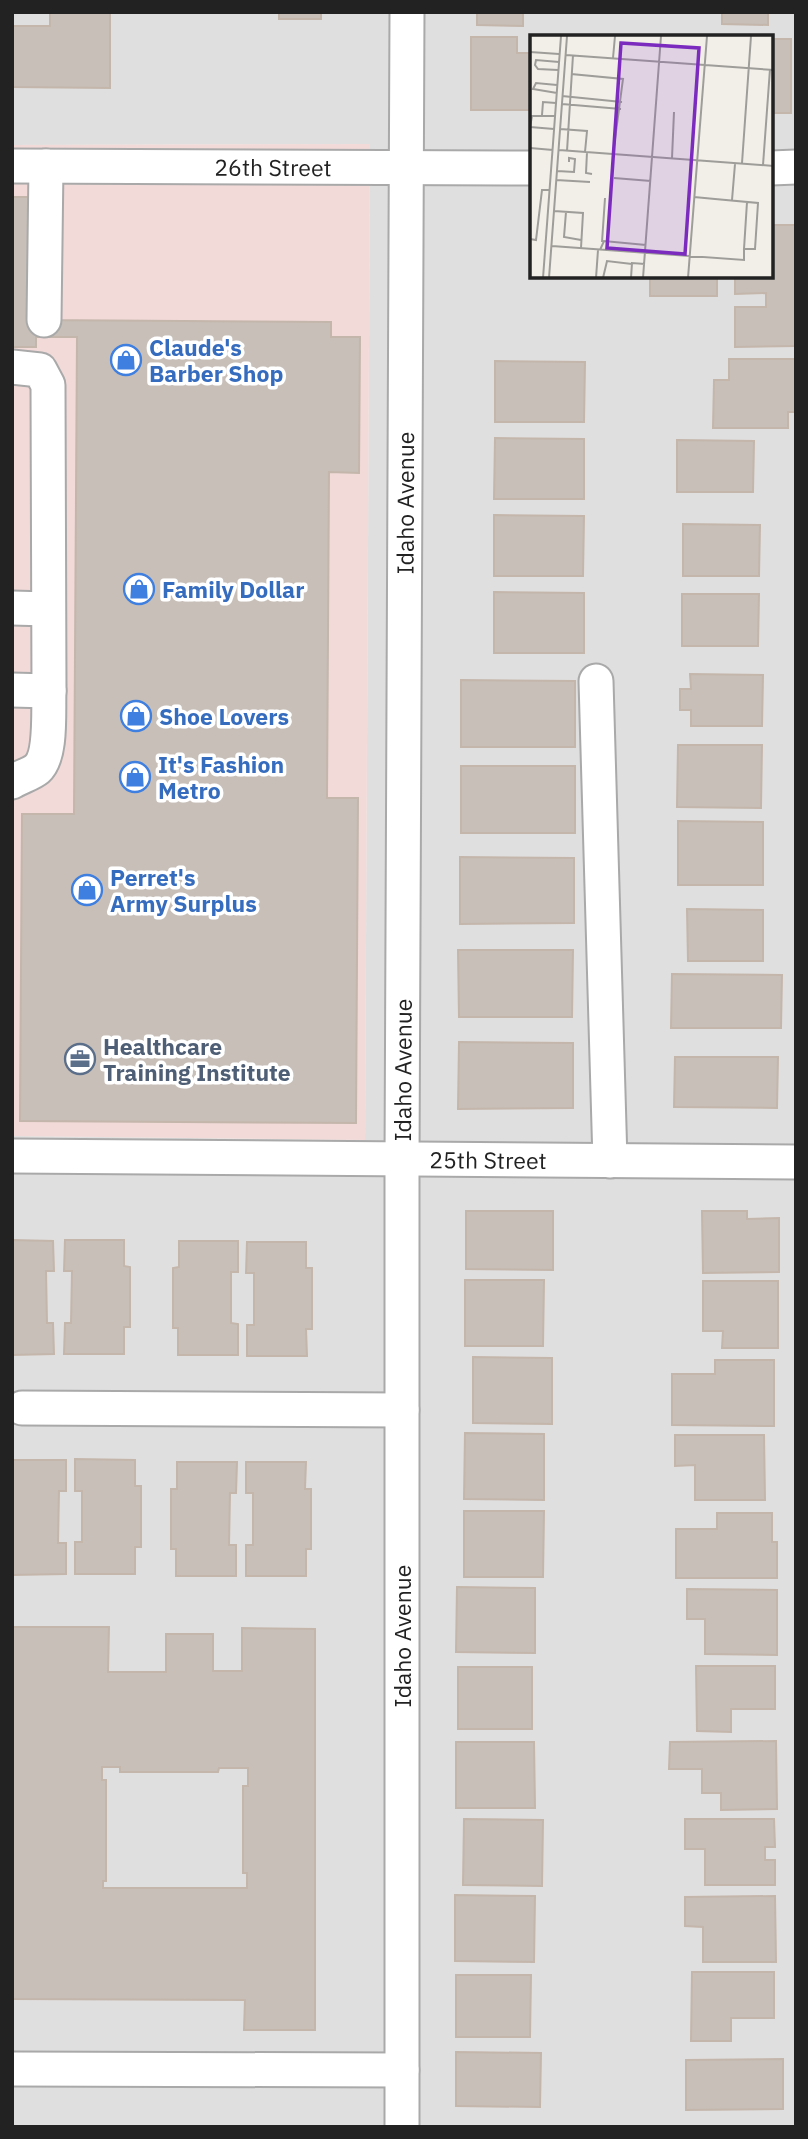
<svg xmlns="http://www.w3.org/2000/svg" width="808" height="2139" viewBox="0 0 808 2139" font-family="'IBM Plex Sans',sans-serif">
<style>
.residential{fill:#e0dfdf;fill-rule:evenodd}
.commercial{fill:#f2dad9}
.building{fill:#c7bfb8;stroke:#c4b6ab;stroke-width:2;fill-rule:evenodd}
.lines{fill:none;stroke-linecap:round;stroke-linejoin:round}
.minor-casing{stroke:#a9a9a9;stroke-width:37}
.minor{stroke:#fff;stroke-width:33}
.labels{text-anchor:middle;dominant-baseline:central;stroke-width:7;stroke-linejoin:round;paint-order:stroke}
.street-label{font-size:23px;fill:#222;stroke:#fff}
.shop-label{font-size:23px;font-weight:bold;fill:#366cbe;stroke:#fff;text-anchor:start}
.service-label{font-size:23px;font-weight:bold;fill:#4e5e75;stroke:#fff;text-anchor:start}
.inset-road{fill:none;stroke:#9f9d99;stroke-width:2}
.view{fill:#7b2cbf;fill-opacity:0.15;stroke:#7b2cbf;stroke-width:3.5}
.inset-edge{fill:none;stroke:#222;stroke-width:3.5}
</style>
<rect width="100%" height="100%" fill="#f2efe9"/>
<!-- residential -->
<path class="residential" d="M12,12H796V2127H12V1136L365,1140L370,144L12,145ZM532,37H771V276H532Z"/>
<!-- commercial -->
<path class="commercial" d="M370,144L365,1140L12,1136V145Z"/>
<!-- building -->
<path class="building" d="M50,12H110V88L12,87V26H50Z
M279,12H321V19H279Z
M477,12H523V26L477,25Z
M722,12H768V25L722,24Z
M471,37H517V53H532V110H471Z
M771,39H791V113H771Z
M12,197H38L37,320L331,322V337H360L359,473L329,472L327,798H358L356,1123L20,1121L22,814H74L77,337H36V347H12Z
M771,225H796V346L735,347V307H766V293L735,294V276H771Z
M650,276H717V296H650Z
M729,359H796V412H788V428H713L714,380H729Z
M495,361L585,362L584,422H495Z
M495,438L584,439V499H494Z
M677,440L754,441L753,492H677Z
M494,515L584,516L583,576H494Z
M683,524L760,525L759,576H683Z
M494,592L584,593V653H494Z
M682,594H759L758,646H682Z
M690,674L763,675L762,726H691V710H680V689H691Z
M461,680L575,681V747H461Z
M678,745H762L761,808L677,807Z
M461,766H575V833H461Z
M678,821L763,822V885H678Z
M460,857L574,858V923L460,924Z
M687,909L763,910V961H688Z
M458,950H573L572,1017H459Z
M672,974L782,975L781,1028H671Z
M459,1042L573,1043V1108L458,1109Z
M675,1057H778L777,1108L674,1107Z
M466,1211H553V1270L466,1269Z
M702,1211H747V1219L779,1218V1272L703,1273Z
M12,1240L53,1241L54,1271H46L47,1323H53L54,1354L12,1355Z
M65,1240H124V1266L130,1267V1327H124V1354H64L65,1323H71L72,1271H64Z
M179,1241H238V1272H231V1323L238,1324V1355H178V1328H173V1268L179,1267Z
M247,1242H306V1268H312V1329H306L307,1356H247V1325H254V1273H246Z
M465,1280H544L543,1346H465Z
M703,1281H778V1348H722L723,1331H703Z
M473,1357L552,1358V1424L473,1423Z
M715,1360H774V1426L672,1425V1374H715Z
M465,1433L544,1434V1500L464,1499Z
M675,1435H764L765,1500H695V1465L675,1466Z
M75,1459L135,1460V1486H141V1547H135V1574H75V1542H82V1491H75Z
M12,1460H66V1491H59L58,1543H66V1574L12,1575Z
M177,1462H237L236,1493H230L229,1545H236V1576H176V1549H171V1489H177Z
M246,1462H306L305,1489H311V1549H306V1576H246V1545H253V1493H246Z
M464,1511H544L543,1577H464Z
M717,1513H772V1542H777V1578H676V1529H717Z
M457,1587L535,1588V1653L456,1652Z
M687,1589L777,1590V1655L705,1654V1619H687Z
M12,1627H109L108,1672H166V1634H213V1671H242V1628L315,1629V2030H244L245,2000L12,1999ZM102,1767H120V1772H218L219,1768H248V1786H243V1873H247V1888H103V1881H106V1780H102Z
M696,1666H775V1709H731V1732L697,1731Z
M458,1667H532V1729H458Z
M776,1741L777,1809L721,1810V1793H702V1769H669L670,1742Z
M456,1742H534L535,1808H456Z
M464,1819L543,1820L542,1886L463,1885Z
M685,1819H774L775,1847H765V1860H775V1885H705V1849H685Z
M455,1895L535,1896L534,1962L455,1961Z
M775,1896L776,1962H703V1927L685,1926V1897Z
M692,1972H774V2018H731V2041H691Z
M456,1975H531L530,2037H456Z
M456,2052L541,2053L540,2107L456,2106Z
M783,2059V2109L686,2110V2060Z"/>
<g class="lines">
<!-- minor casing -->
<g class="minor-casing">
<g id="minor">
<path id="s1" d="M12,166L532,168"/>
<path d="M771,168L796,167"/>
<path d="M44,320L46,166"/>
<path d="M12,367L40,370L48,385L49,691C48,710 52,756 37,769C31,774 20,777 12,782"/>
<path d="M12,608L48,609"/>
<path d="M596,681L610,1161"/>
<path d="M12,690L49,691"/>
<path id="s2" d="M12,1156L796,1162"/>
<path d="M22,1408L402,1410"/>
<path d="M12,2069L402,2070"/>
<path id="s3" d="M402,2127V1160L407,12"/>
</g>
</g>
<!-- minor -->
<use href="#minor" class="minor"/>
</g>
<!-- icons -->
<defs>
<g id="shop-ring" transform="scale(1.575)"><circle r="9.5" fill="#fff" stroke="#3f7fe0" stroke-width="1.5"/><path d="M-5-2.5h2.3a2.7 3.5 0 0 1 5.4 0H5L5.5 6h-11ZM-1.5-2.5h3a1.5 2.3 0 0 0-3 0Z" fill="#3f7fe0"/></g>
<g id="office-ring" transform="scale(1.575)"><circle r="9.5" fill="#fff" stroke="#5c6f8a" stroke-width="1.5"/><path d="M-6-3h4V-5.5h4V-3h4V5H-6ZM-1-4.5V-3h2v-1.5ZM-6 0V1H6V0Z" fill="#5c6f8a"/></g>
</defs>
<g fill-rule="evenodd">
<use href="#shop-ring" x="126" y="360"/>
<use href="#shop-ring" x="139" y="589"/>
<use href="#shop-ring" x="136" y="716"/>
<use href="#shop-ring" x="135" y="777"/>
<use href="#shop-ring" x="87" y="890"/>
<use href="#office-ring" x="80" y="1059"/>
</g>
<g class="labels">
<!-- street labels -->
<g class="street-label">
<text stroke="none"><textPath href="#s1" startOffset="261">26th Street</textPath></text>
<text stroke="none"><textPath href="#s3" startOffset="1624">Idaho Avenue</textPath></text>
<text stroke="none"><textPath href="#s3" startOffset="1057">Idaho Avenue</textPath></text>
<text stroke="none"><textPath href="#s2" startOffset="476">25th Street</textPath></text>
<text transform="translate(402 1636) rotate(-90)">Idaho Avenue</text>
</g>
<!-- shop labels -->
<g class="shop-label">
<text x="149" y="347">Claude's<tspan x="149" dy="26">Barber Shop</tspan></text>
<text x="162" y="589">Family Dollar</text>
<text x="159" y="716">Shoe Lovers</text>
<text x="158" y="764">It's Fashion<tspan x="158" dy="26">Metro</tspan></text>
<text x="110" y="877">Perret's<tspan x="110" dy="26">Army Surplus</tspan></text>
</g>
<!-- service labels -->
<g class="service-label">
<text x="103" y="1046">Healthcare<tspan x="103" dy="26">Training Institute</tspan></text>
</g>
</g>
<!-- overview -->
<g transform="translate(530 35)">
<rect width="243" height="243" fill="#f2efe9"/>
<path class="inset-road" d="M0,17L29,19M36,20L244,35M83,23L85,1M28,35L8,34L5,30L6,25L29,27M41,39L93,44L83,119M27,58L3,54L6,48L27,50M32,61L92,67M32,69L91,74M12,80L13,67L26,68M0,92L2,81H25M0,92L24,94M30,94L57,96L55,117M0,113L23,115M29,115L244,131M37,116L43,20M57,117L56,138L62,139M142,123L144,77M212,128L221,1M233,130L240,34M27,136L44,137L45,124L39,123V127M84,143L121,146M26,145L60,147M164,162L185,164L228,168L225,214H214L217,167M202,165L205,129M24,176L53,178L51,213M36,177L34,202L51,205M0,204L6,205L12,155H20M72,207L75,163M22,211L214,225V214M70,215L74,206L116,210M13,243L31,1M19,243L37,1M66,243L68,215M73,243L77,226L102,229M101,243L102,228L115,229M113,243L131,1M158,243L177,1"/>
<path class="view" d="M91,8L169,13L155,219L77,213Z"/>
<rect width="243" height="243" class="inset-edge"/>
</g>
<!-- border -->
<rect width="808" height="2139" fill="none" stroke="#222222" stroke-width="28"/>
</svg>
